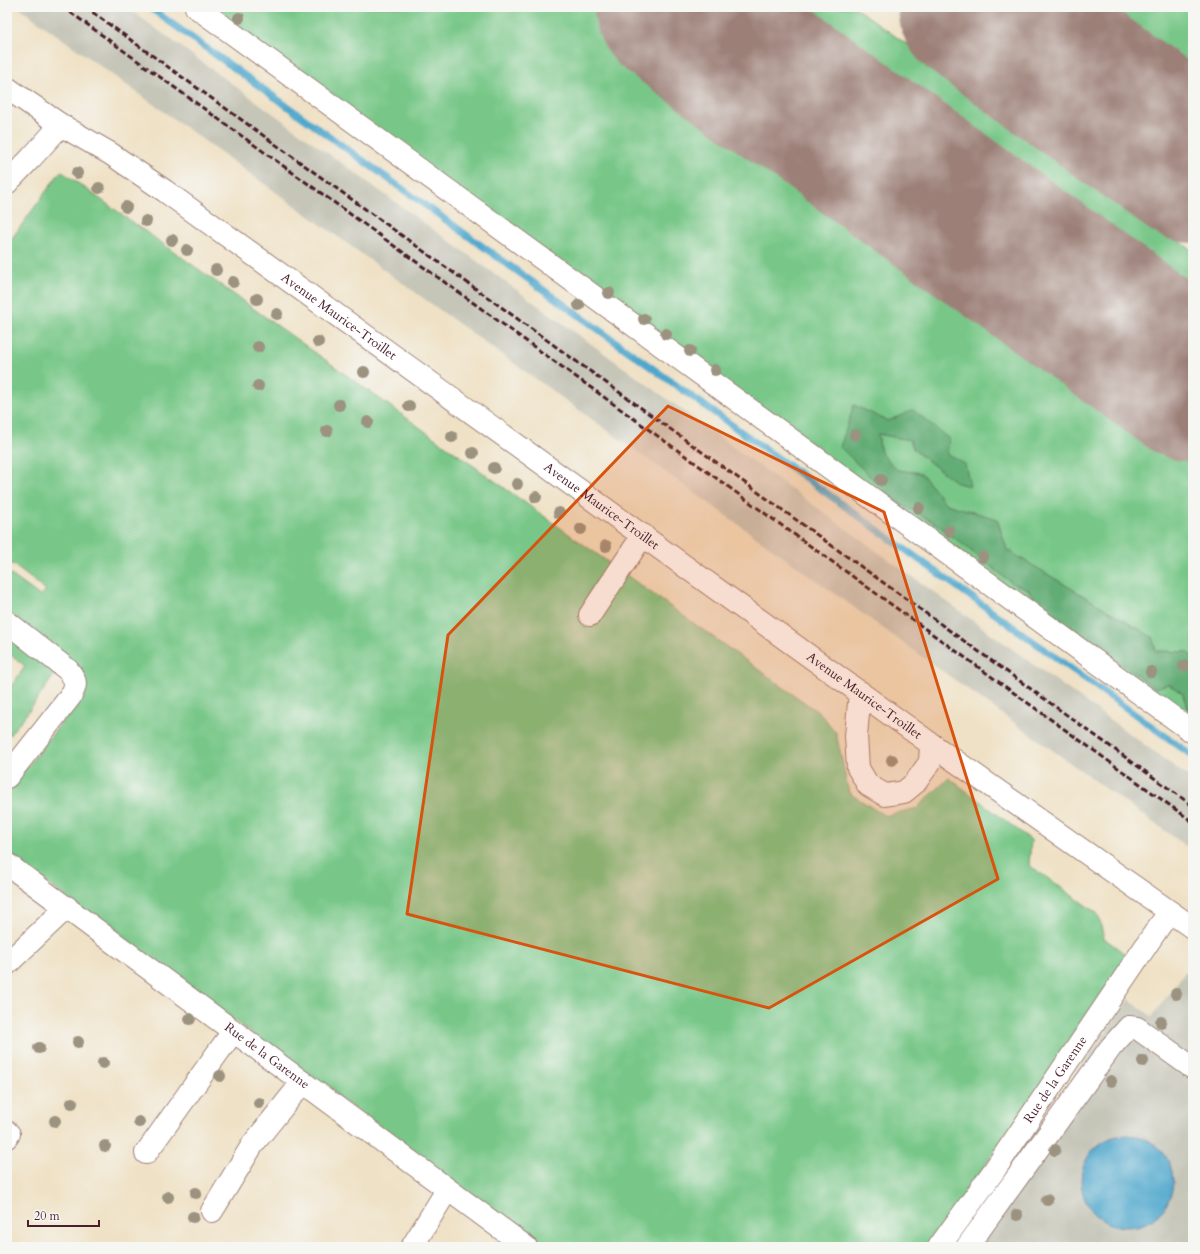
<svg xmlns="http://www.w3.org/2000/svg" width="1200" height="1254" viewBox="0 0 1200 1254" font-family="Cardo,serif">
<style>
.industrial{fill:#c5c5b8}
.green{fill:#78c788;stroke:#61735a}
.forest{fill:#62ac74;stroke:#566650}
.water{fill:#50a7cd;stroke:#4d637c}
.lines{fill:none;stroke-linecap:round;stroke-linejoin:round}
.stream{stroke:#50a7cd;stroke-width:7}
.runway{stroke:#9c8078;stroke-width:160}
.minor-casing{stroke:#9c8078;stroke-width:24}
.minor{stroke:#fff;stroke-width:22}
.rail{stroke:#4a1f2b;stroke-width:3;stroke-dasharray:6 3;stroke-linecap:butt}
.tree{fill:#9c9280}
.marked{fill:#d8530f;fill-opacity:0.2;stroke:#d8530f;stroke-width:3;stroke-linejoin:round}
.labels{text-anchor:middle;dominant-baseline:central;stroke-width:4;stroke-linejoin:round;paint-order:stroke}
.street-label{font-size:13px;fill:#4a1f2b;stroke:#f6f6f2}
</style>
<rect width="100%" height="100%" fill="#f6f6f2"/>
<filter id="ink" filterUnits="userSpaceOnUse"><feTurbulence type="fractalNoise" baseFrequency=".025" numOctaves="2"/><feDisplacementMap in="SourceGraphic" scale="8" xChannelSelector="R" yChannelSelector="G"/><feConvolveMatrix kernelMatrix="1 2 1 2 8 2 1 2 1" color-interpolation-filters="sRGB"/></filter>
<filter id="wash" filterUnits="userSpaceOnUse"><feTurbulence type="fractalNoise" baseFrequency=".012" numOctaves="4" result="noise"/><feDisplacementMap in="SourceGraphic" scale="16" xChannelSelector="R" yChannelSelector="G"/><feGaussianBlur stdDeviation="0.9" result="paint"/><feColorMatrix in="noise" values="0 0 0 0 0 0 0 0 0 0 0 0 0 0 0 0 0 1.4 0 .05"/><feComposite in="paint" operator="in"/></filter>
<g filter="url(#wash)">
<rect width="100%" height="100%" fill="#efe1c5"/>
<!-- industrial -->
<path class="industrial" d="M18,7H126L1193,780V851Z
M1193,961V1247H954L1129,999L1152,1017Z"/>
<!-- green -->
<path class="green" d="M207,7H855L1193,251V657L1187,652L1156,651L1152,637L1007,550L997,519L946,504L921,473L897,470L881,453L878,434L910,440L914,450L957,483L947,454L888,421L854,406L894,500L937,524L1012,583L1028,589L1036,601L1155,688L1168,684L1182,693L1193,721Z
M1100,7H1193V74Z
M61,171L822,715L836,733L849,793L885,816L917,808L949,778L1031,840L1029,865L1098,914L1104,938L1129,957L929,1247H548L469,1193L7,854V793L85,692V678L7,612V572L40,596L46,590L7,560V245Z
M7,632L53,667L55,674L28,712L7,738V693L25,666L7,652Z"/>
<!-- forest -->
<path class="forest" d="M854,405L888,421L913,410L949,439L947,454L965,464L970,486L957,483L914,450L910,440L878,434L881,453L897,470L921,473L946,504L997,519L1007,550L1152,637L1156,651L1187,652L1193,657V721L1182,693L1168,684L1155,688L1036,601L1028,589L1012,583L937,524L894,500L840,447Z"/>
<!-- water -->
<path class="water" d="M1081 1181a46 46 0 1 1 92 0a46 46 0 1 1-92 0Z"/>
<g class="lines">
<!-- stream -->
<path class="stream" d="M149,7L1193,756"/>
<!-- runway -->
<path class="runway" d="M674,7L1193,382
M978,7L1193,163"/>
</g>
</g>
<g filter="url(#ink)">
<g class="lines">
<!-- minor casing -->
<g class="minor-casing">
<g id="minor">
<path d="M196,7L1193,732"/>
<path id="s1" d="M7,88L61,125L111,154L165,191L931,744L1193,928"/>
<path d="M7,183L31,158L61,125"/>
<path d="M590,615L643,535"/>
<path d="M7,622L68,670C77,681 77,685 70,697L7,777"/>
<path d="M860,692L856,736L858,768L868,785L885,795L904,792L915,783L930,762L931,744"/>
<path id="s2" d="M7,864L526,1247"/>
<path d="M7,964L67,907"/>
<path d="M7,1132L9,1134L7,1137"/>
<path d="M146,1153L216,1055L233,1032"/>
<path d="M212,1211L253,1144L302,1083"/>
<path d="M412,1247L447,1190"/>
<path id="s3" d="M939,1247L993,1172L1160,925L1170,912"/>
<path d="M967,1247L1111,1047L1129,1027L1137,1028L1193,1068"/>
</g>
</g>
<!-- minor -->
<use href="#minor" class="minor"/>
<!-- rail -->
<path class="rail" d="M63,7L1193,822
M85,7L1193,806"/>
</g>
<!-- trees -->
<g class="tree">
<circle cx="239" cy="18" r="6"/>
<circle cx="77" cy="173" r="6"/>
<circle cx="99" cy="188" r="6"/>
<circle cx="126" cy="207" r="6"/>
<circle cx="146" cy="221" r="6"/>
<circle cx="172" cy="240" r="6"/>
<circle cx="187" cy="250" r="6"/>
<circle cx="216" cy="270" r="6"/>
<circle cx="233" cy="282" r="6"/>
<circle cx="609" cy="293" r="6"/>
<circle cx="257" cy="299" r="6"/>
<circle cx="579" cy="305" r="6"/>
<circle cx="277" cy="314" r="6"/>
<circle cx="644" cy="319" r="6"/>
<circle cx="666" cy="334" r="6"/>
<circle cx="318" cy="342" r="6"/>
<circle cx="258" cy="347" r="6"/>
<circle cx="690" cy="351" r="6"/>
<circle cx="715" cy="370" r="6"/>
<circle cx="364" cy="372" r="6"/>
<circle cx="258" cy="386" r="6"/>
<circle cx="339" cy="405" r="6"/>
<circle cx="409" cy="406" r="6"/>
<circle cx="368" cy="422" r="6"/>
<circle cx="327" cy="431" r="6"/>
<circle cx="855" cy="435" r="6"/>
<circle cx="452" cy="437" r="6"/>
<circle cx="473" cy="453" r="6"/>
<circle cx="494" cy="468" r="6"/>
<circle cx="881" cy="480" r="6"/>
<circle cx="517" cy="484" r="6"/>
<circle cx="536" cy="497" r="6"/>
<circle cx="919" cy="508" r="6"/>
<circle cx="559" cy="513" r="6"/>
<circle cx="581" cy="529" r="6"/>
<circle cx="949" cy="531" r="6"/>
<circle cx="606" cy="546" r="6"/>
<circle cx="983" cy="557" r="6"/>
<circle cx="1184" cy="666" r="6"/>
<circle cx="1151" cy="672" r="6"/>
<circle cx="892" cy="760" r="6"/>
<circle cx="1176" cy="994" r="6"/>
<circle cx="190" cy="1019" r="6"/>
<circle cx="1161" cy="1022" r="6"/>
<circle cx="78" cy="1042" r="6"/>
<circle cx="39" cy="1048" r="6"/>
<circle cx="1143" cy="1061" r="6"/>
<circle cx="103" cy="1063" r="6"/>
<circle cx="220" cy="1076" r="6"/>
<circle cx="1111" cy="1081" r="6"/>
<circle cx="72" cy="1103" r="6"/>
<circle cx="259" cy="1103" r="6"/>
<circle cx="55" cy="1121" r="6"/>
<circle cx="139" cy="1122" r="6"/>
<circle cx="105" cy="1146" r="6"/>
<circle cx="1055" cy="1150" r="6"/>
<circle cx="196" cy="1193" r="6"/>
<circle cx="168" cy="1197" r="6"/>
<circle cx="1047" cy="1200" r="6"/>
<circle cx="1017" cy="1215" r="6"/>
<circle cx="193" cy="1217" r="6"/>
</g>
</g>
<!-- marked area -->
<path class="marked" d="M668,406L884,512L998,879L769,1008L407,914L448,635Z"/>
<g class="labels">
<!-- street labels -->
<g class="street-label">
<text stroke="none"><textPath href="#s1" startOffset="403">Avenue Maurice-Troillet</textPath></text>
<text stroke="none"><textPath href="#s1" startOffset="727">Avenue Maurice-Troillet</textPath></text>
<text stroke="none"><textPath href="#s1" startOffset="1051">Avenue Maurice-Troillet</textPath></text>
<text stroke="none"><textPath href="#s2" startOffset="323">Rue de la Garenne</textPath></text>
<text stroke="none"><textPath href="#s3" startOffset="204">Rue de la Garenne</textPath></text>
</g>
</g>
<!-- margin -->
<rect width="1200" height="1254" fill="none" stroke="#f6f6f2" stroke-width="24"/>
<!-- scale -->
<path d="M28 1220v6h71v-6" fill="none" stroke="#4a1f2b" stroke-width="2"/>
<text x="34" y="1220" font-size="12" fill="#4a1f2b" stroke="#f6f6f2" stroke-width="3" paint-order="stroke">20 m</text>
</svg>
